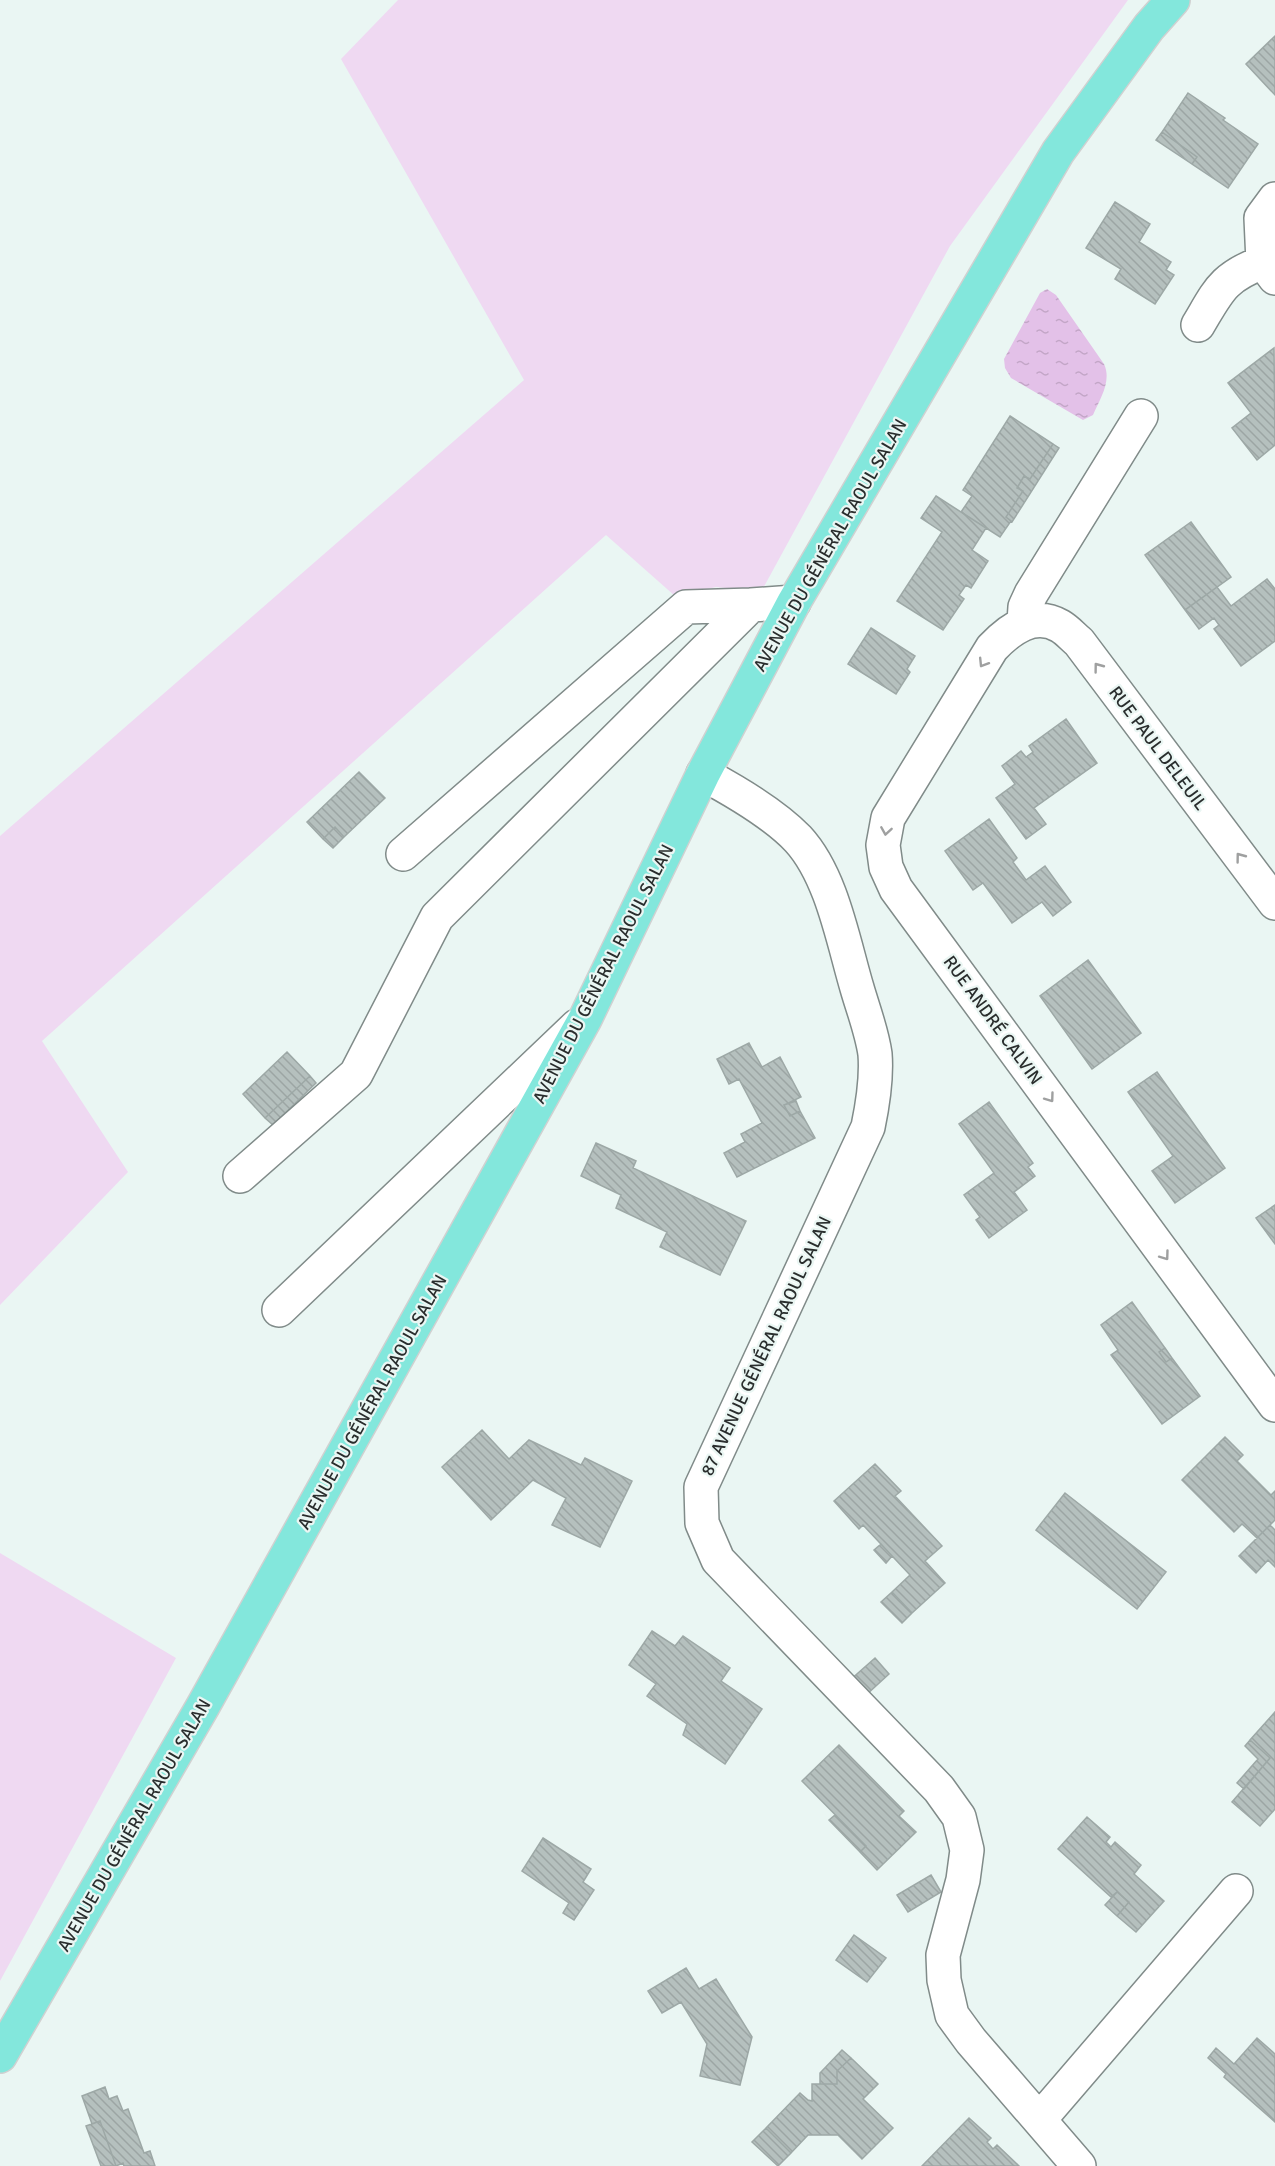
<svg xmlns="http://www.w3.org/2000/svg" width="1275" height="2166" viewBox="0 0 1275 2166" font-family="Signika,sans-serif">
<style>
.green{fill:#efd9f2}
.water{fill:url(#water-ripples)}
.building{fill:url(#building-back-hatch);stroke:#9da8a6;stroke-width:1.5}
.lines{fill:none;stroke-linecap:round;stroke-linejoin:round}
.minor-casing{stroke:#808b89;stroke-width:36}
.major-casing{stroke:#d0d1d1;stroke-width:36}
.minor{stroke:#fff;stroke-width:33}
.major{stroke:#83e7dc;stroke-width:33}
.oneway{stroke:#9fa0a0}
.labels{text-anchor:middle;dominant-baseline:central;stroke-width:4.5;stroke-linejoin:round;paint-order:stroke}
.street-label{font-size:18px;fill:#292d2d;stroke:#eaf6f3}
</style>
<defs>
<pattern id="water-ripples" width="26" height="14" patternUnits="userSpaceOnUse" patternTransform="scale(1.5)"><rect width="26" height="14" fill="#e3c1e8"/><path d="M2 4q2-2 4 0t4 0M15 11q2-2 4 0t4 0" fill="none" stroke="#c3a6c7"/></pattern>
<pattern id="building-back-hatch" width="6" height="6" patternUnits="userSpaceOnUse" patternTransform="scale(1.5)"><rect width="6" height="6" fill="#b5c0be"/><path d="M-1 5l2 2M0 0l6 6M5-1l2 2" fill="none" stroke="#9ca5a4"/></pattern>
</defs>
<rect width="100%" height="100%" fill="#eaf6f3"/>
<!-- green -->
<path class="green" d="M398,0H1128L950,246L761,592L716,587L675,596L606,535L42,1041L128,1172L0,1305V836L524,380L341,59Z
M0,1553L176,1658L0,1981Z"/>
<!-- water -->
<path class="water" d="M1047,289L1056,295L1104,364C1112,381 1100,399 1093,415L1083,420L1011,378L1005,368L1004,359L1040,293Z"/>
<!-- building -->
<path class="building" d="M1275,36V95L1246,64Z
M1188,93L1225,118L1223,120L1258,144L1228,188L1192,164L1197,157L1162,132Z
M1162,132L1197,157L1192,164L1156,140Z
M1115,202L1150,224L1139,242L1171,262L1166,270L1174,275L1155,304L1115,279L1121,269L1086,248Z
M1274,348L1275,445L1257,460L1232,428L1251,413L1228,383Z
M1010,416L1053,444L1030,479L1024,476L1017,488L1023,491L1006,517L1011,521L1000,537L961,512L972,496L963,490Z
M1053,444L1059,448L1012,522L1006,517L1023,491L1017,488L1024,476L1030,479Z
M936,496L986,528L972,550L988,561L971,588L966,585L959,595L964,599L943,630L897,601L942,532L921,518Z
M1191,522L1231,577L1185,610L1145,555Z
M1267,579L1275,589V641L1241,666L1214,629L1219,625L1214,618L1199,629L1185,610L1217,587L1231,606Z
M871,628L915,656L907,669L910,672L896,694L848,664Z
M1066,719L1097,763L1034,808L1046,824L1026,839L996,798L1015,784L1002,766L1021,751L1026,757L1033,752L1029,746Z
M359,772L385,798L344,837L335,827L323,839L307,822Z
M989,819L1017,858L1013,862L1026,880L1045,866L1071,902L1053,916L1042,902L1012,923L983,883L973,890L945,851Z
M335,827L344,837L333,848L323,839Z
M1088,960L1141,1033L1092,1069L1040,996Z
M749,1043L762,1067L780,1057L801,1097L784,1105L790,1116L800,1111L815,1138L737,1177L724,1153L745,1142L741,1134L762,1123L739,1079L729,1084L717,1059Z
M287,1052L310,1076L265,1118L243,1094Z
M1157,1072L1225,1168L1175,1203L1152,1171L1173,1156L1128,1092Z
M310,1076L316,1083L273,1125L265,1118Z
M796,1101L800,1111L790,1116L784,1105Z
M989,1102L1033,1163L1028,1167L1035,1176L1014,1192L1027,1210L989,1238L976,1220L980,1217L964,1195L994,1173L959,1124Z
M596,1143L636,1161L633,1168L746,1221L720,1275L660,1247L667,1232L616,1208L621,1195L581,1176Z
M1275,1205V1244L1256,1218Z
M1132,1302L1165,1348L1159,1352L1166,1362L1172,1358L1200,1396L1162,1424L1111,1355L1118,1350L1101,1325Z
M1165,1348L1172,1358L1166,1362L1159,1352Z
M482,1430L509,1459L529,1440L581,1465L585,1458L632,1481L600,1547L552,1525L566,1498L533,1480L491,1520L442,1467Z
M1225,1437L1243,1455L1237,1461L1219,1443Z
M1219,1443L1271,1495L1275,1491V1520L1257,1538L1242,1524L1234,1532L1182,1480Z
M875,1464L901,1491L895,1496L942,1546L925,1561L945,1583L912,1613L892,1592L910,1575L863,1525L859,1529L834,1501Z
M1065,1493L1166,1572L1137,1609L1036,1530Z
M1270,1525L1275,1530V1567L1268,1560L1256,1573L1239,1556Z
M881,1544L892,1556L886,1563L874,1550Z
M892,1592L912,1613L902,1623L881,1602Z
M652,1631L675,1646L683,1636L730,1668L721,1681L762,1709L725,1764L683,1735L687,1724L647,1696L656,1684L629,1665Z
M875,1658L889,1674L865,1696L849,1681Z
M1275,1712V1809L1260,1826L1232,1802L1270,1758L1250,1740Z
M1250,1740L1270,1758L1244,1789L1237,1783L1258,1759L1245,1746Z
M839,1745L904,1811L899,1816L916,1832L877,1870L860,1852L866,1846L802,1781Z
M835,1815L866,1846L860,1852L829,1820Z
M1087,1817L1110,1837L1106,1842L1111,1847L1115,1842L1141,1865L1134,1874L1164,1901L1136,1932L1117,1916L1129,1902L1117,1892L1111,1897L1058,1849Z
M543,1838L591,1869L583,1882L594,1890L574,1920L563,1913L569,1903L522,1871Z
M931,1875L941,1892L908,1912L897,1895Z
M1117,1892L1129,1902L1117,1916L1105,1905Z
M854,1935L886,1958L867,1982L836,1960Z
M686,1968L699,1989L716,1979L752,2037L740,2085L700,2076L707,2044L681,2002L662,2013L648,1991Z
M1257,2038L1275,2054V2122L1224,2077L1226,2074L1208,2058L1216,2048L1234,2064Z
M842,2050L851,2058L837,2071V2084H820V2073Z
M851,2058L878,2084L863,2099L893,2128L862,2159L838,2135H808L791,2153L766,2128L800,2093L808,2100L812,2101V2084H837V2071Z
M105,2087L109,2099L117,2096L123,2111L128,2109L144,2153L150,2151L155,2166H124L123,2163L116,2166L100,2121L92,2124L82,2096Z
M969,2118L991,2138L987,2142L993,2149L997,2145L1019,2166H922Z
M100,2121L116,2166H101L86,2126Z
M766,2128L791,2153L778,2166L752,2142Z"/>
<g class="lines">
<!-- minor casing -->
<g class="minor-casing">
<path id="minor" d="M1275,199L1261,218L1263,262L1275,278
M1198,325C1219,290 1222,278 1263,262
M1024,622L1025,607L1031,594L1141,416
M703,774C733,790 775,815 798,839C832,876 843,941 857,988C863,1009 872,1032 875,1054C877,1079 873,1103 868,1127L701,1487L702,1523L718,1560L939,1789L959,1817L967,1850L963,1880L943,1955L944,1980L952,2015L971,2041L1079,2166
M403,854L686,607L751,605
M1275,903L1079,642C1073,637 1067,630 1060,626C1034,611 1010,629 992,648L888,818L883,845L886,867L896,889L1275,1405
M240,1176L356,1074L437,917L751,605L794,602
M279,1310L577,1026
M1040,2119L1236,1891"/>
</g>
<!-- major casing -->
<g class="major-casing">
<path id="major" d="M0,2056L203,1706L585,1019L703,774L794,602L1058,152L1149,27L1173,0"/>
</g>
<!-- minor -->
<use href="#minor" class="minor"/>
<!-- major -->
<use href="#major" class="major"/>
</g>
<!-- one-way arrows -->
<defs><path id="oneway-chevron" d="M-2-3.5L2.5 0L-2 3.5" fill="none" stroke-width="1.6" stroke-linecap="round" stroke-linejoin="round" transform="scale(1.5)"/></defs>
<g class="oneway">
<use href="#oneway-chevron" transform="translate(983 663) rotate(122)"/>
<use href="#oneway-chevron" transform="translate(1098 667) rotate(-127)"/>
<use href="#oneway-chevron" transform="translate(886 831) rotate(99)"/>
<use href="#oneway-chevron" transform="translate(1240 857) rotate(-127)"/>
<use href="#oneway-chevron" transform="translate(1050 1098) rotate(54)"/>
<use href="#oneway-chevron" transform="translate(1165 1256) rotate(54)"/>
</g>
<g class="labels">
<!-- street labels -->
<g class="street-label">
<text transform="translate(830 545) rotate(-60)">AVENUE DU GÉNÉRAL RAOUL SALAN</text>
<text transform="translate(1158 748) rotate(53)">RUE PAUL DELEUIL</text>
<text transform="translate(603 974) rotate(-63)">AVENUE DU GÉNÉRAL RAOUL SALAN</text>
<text transform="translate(993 1020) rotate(54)">RUE ANDRÉ CALVIN</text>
<text transform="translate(766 1346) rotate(-65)">87 AVENUE GÉNÉRAL RAOUL SALAN</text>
<text transform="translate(372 1402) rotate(-61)">AVENUE DU GÉNÉRAL RAOUL SALAN</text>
<text transform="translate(134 1825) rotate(-60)">AVENUE DU GÉNÉRAL RAOUL SALAN</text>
</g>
</g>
</svg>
